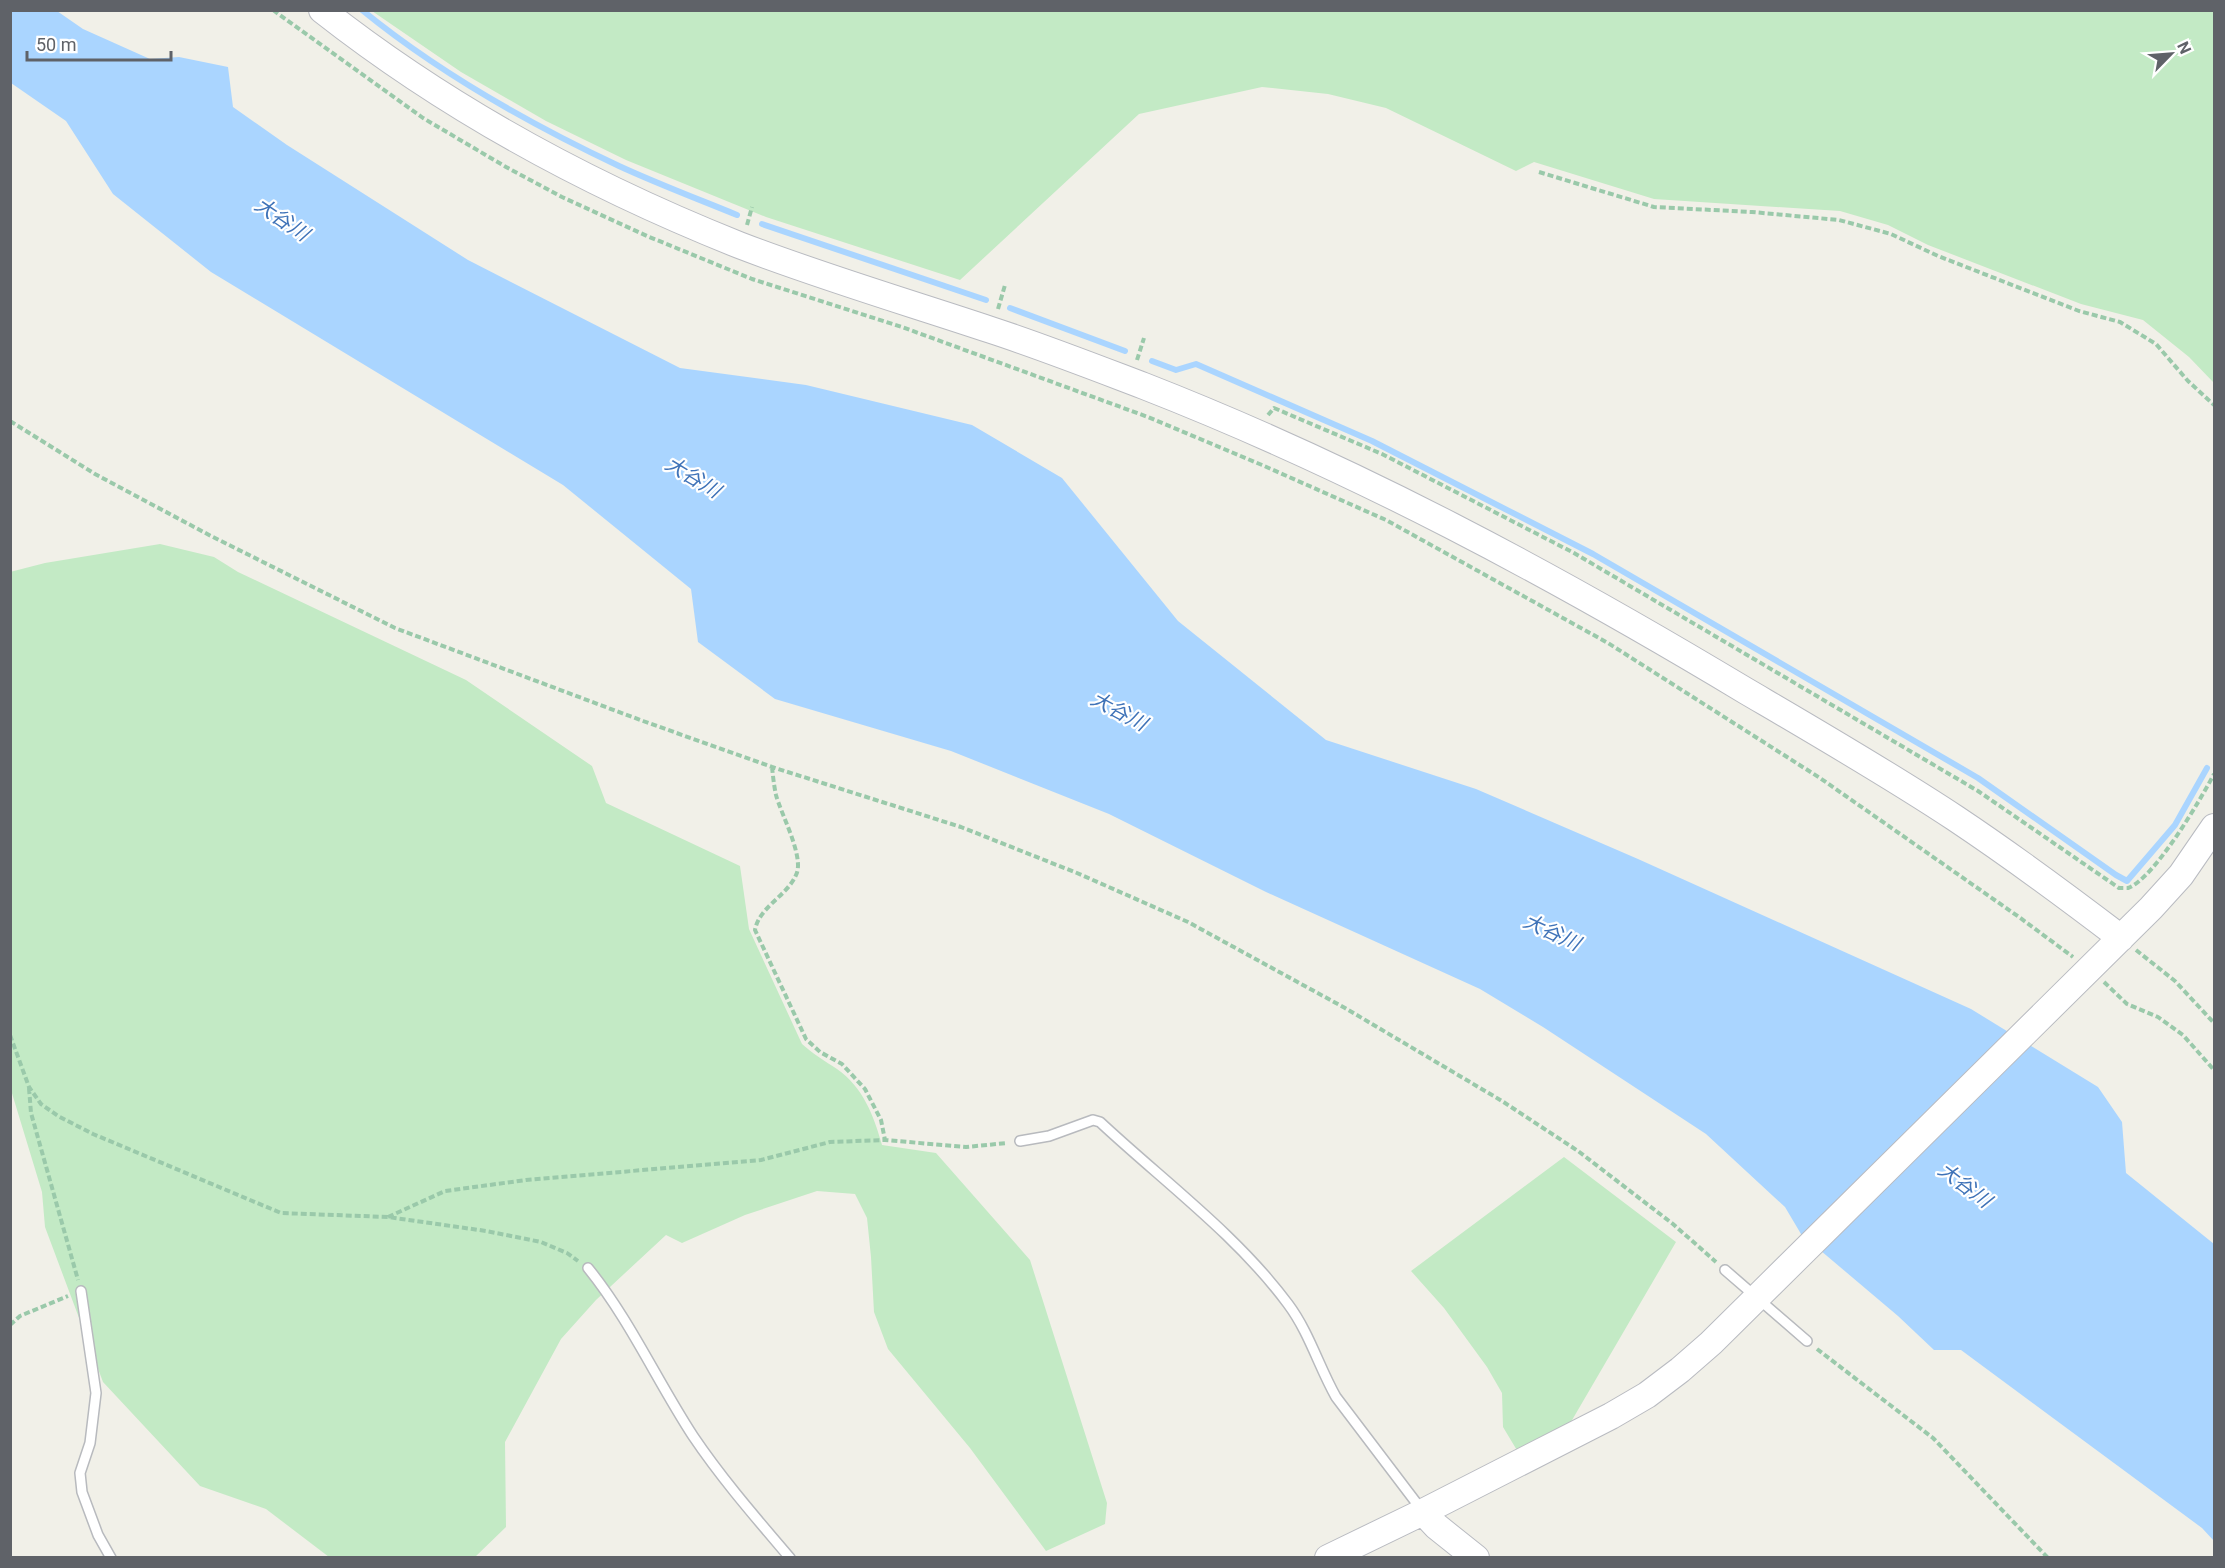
<svg xmlns="http://www.w3.org/2000/svg" width="2225" height="1568" viewBox="0 0 2225 1568" font-family="Roboto,'Noto Sans JP',sans-serif">
<style>
.green{fill:#c3eac5}
.water{fill:#aad5ff}
.lines{fill:none;stroke-linecap:round;stroke-linejoin:round}
.stream{stroke:#aad5ff;stroke-width:6}
.lane-casing{stroke:#b8babe;stroke-width:12}
.secondary-casing{stroke:#b9bbc1;stroke-width:28}
.path{stroke:#9ac9aa;stroke-width:4;stroke-dasharray:6 3;stroke-linecap:butt}
.lane{stroke:#fff;stroke-width:9}
.secondary{stroke:#fff;stroke-width:26}
.labels{text-anchor:middle;dominant-baseline:central;stroke-width:4.5;stroke-linejoin:round;paint-order:stroke}
.water-label{font-size:20px;font-style:italic;fill:#3f73b8;stroke:#fff}
</style>
<rect width="100%" height="100%" fill="#f1f0e8"/>
<!-- green -->
<path class="green" d="M372,11H2214V383L2189,357L2143,320L2081,304L1928,245L1888,225L1840,211L1654,199L1534,162L1516,171L1386,108L1328,94L1262,87L1139,114L960,280L766,217L626,160L546,121L461,72Z
M160,544L214,557L238,572L466,680L592,766L606,803L740,866L749,929L802,1044C813,1054 825,1061 837,1069C863,1087 874,1116 882,1145L936,1153L1030,1260L1107,1503L1105,1524L1046,1551L970,1448L888,1349L874,1312L871,1257L867,1218L855,1194L817,1191L745,1215L682,1243L666,1235L596,1300L561,1339L505,1442L506,1527L475,1557H329L266,1509L200,1486L103,1382L45,1227L42,1192L11,1090L10,572L45,563Z
M1564,1157L1676,1242L1568,1427L1518,1452L1503,1427L1502,1393L1487,1367L1444,1308L1411,1271Z"/>
<!-- water -->
<path class="water" d="M11,11H57L83,29L150,59L179,57L228,67L233,107L287,145L468,260L680,368L806,385L972,425L1062,478L1178,621L1326,740L1476,789L1638,859L1971,1009L2098,1087L2122,1122L2126,1173L2214,1244V1541L2202,1528L1961,1350H1934L1898,1316L1801,1234L1785,1207L1706,1134L1543,1027L1480,989L1266,892L1109,814L951,751L775,699L698,642L691,589L563,485L211,272L113,194L66,121L11,83Z"/>
<g class="lines">
<!-- stream -->
<path class="stream" d="M362,10C439,73 530,124 619,166C658,184 698,199 737,215
M762,224L986,300
M1010,308L1125,351
M1152,361L1176,370L1196,364L1372,441L1593,554L1978,778L2116,875L2127,881L2175,825L2207,768"/>
<!-- lane casing -->
<g class="lane-casing">
<path id="lane" d="M1020,1141L1049,1136L1093,1120L1100,1122C1162,1180 1237,1235 1288,1304C1309,1332 1319,1367 1336,1397L1421,1509
M588,1268C630,1320 657,1381 693,1436C722,1479 756,1518 790,1558
M1725,1270L1807,1341
M81,1291L96,1393L90,1443L80,1473L82,1492L98,1535L111,1558"/>
</g>
<!-- secondary casing -->
<g class="secondary-casing">
<path id="secondary" d="M322,10C448,109 591,186 739,245C822,277 907,302 991,330C1043,347 1094,367 1144,386C1354,468 1553,575 1746,691C1816,732 1887,773 1955,818C2012,856 2066,896 2121,938
M1423,1512L1436,1526L1476,1558
M1328,1558L1423,1512L1611,1416L1647,1395L1680,1370L1711,1343L2151,908L2181,875L2214,827"/>
</g>
<!-- path -->
<path class="path" d="M273,10L423,118L506,167L562,197L647,236L752,279L902,327L1148,417L1262,465L1386,520L1608,643L1820,778L2019,917L2073,957
M1539,172L1654,207L1752,212L1839,220L1891,234L1938,256L2079,311L2120,322L2156,344L2188,381L2214,405
M747,225L752,207
M998,309L1005,285
M1137,360L1144,338
M1268,415L1274,408L1382,454L1574,553L1978,791L2119,888C2121,888 2126,888 2128,888C2154,879 2201,799 2214,774
M10,421L95,474L211,536L395,628L643,721L772,767L961,827L1077,873L1188,922L1345,1008L1502,1101L1578,1151L1673,1224L1716,1262
M772,767C773,776 774,786 776,795C781,814 805,858 796,875C787,896 759,907 755,930L806,1039L820,1052L842,1064L865,1089L881,1120L885,1140
M2136,950L2175,981L2214,1023
M2104,982L2127,1004L2158,1017L2183,1035L2214,1070
M10,1035L29,1087L41,1104L58,1116L93,1134L281,1213L388,1217L486,1231L541,1242L567,1253L578,1261
M29,1088L31,1113L78,1280
M388,1217L445,1191L526,1180L761,1160L830,1142L885,1140L966,1147L1007,1143
M10,1325L20,1316L68,1296
M1817,1349L1933,1438L2048,1558"/>
<!-- lane -->
<use href="#lane" class="lane"/>
<!-- secondary -->
<use href="#secondary" class="secondary"/>
</g>
<g class="labels">
<!-- water labels -->
<g class="water-label">
<text transform="translate(282 219) rotate(34)">大谷川</text>
<text transform="translate(693 477) rotate(31)">大谷川</text>
<text transform="translate(1119 711) rotate(28)">大谷川</text>
<text transform="translate(1552 932) rotate(25)">大谷川</text>
<text transform="translate(1965 1185) rotate(37)">大谷川</text>
</g>
</g>
<!-- border -->
<rect width="2225" height="1568" fill="none" stroke="#5f6268" stroke-width="24"/>
<!-- north arrow -->
<g transform="translate(2171 54) rotate(65)" stroke="#ffffff" stroke-width="4.5" paint-order="stroke">
<path d="M0-4.5L10 22L0 15L-10 22Z" fill="#5f6268"/>
<text y="-9" font-size="16" font-weight="bold" text-anchor="middle" fill="#5f6268">N</text>
</g>
<!-- scale -->
<path d="M27 51v9h144v-9" fill="none" stroke="#5f6268" stroke-width="3"/>
<text x="36" y="51" font-size="18" fill="#5f6268" stroke="#ffffff" stroke-width="4.5" paint-order="stroke">50 m</text>
</svg>
